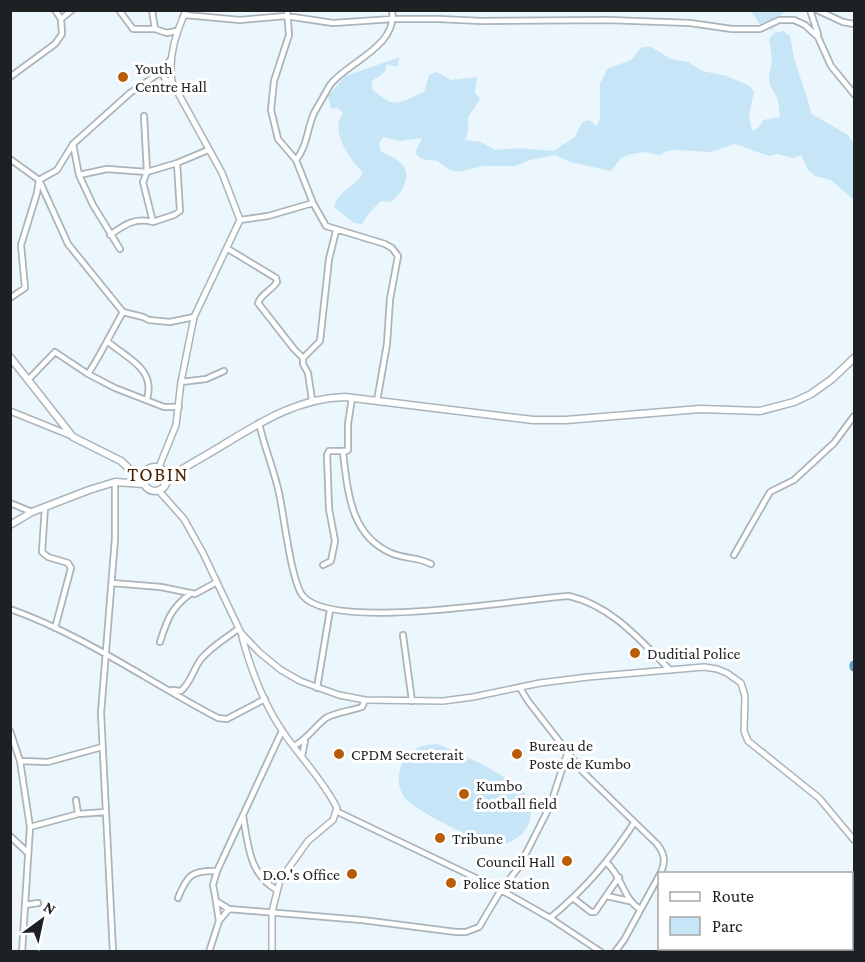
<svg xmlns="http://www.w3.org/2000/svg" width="865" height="962" viewBox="0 0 865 962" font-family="'Crimson Pro',serif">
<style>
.green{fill:#c6e6f8}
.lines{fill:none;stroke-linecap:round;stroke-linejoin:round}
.river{stroke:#5da2c6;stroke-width:9}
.minor-casing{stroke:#aab4ba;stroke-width:8}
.tertiary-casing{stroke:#aab4ba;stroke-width:8}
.secondary-casing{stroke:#aab4ba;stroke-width:9}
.minor{stroke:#fff;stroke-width:4.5}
.tertiary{stroke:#fff;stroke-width:5}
.secondary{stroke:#fff;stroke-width:6}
.poi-dot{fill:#b95c08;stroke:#fff;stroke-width:2}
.labels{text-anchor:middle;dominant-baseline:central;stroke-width:6;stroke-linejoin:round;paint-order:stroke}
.poi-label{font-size:16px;fill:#1e2123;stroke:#fff;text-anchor:start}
.quarter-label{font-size:20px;letter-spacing:1.5px;fill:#4c2000;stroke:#fff}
</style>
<rect width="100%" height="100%" fill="#ecf7fd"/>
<!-- green -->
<path class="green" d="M785,10L772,30L760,25L751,11Z
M783,31L790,36L794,58L812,114L848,135L854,144V200L831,180L815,176L808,170L801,155L793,158L777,154L769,156L735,144L711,152L676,150L668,151L660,155L643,152L627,155L620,159L611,171L570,162L555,155L530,160L516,166H482L459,172L450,170L437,161L421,159L415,153L422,138L399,141L383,137L379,144L381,151C387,155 397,158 402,164C413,176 401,196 390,202L381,201L369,213L362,224L354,223L334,207C338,190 355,187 363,173C350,159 329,132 343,113L337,108L331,109L328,96L345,76L400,57L397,67L387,64L385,72L372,81V89C395,110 398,103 424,92L429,75L437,72L451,80L477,77L475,92L480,99L468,118V133L465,140L481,142L495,150L520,148L553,151L575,137L582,122L590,120L596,126L600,119V84L607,69L631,60L642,47H651L671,59L688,62L703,71L727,76L750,86L754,92L749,115L752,131L759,127L763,120L780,117L778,100L770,85L769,77L772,59L769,39L774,33Z
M437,744C455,750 515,779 525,793C545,824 511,856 479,841C463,833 414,810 404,797C397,786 397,773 403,762C409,748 423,745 437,744Z"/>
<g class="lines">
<!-- river -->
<path class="river" d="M854,665V667"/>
<!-- minor casing -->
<g class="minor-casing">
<path id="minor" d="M119,10L133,29H155L167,33L176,31
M152,10L155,29
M287,10L289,35L274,81L271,110L278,139L296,160
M810,10L818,34
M817,10L843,22L854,24
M185,15L240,20L286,16L333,23L393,19H439L482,21L608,20L690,23L732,29H760L779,20H794L805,25L818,37L831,66L854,94
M61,19L72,10
M161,72L165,79L172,82
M10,77L55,44L62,34L61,19L55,10
M73,144L79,175L93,205L120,249
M10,159L39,180L68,244L123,312L143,317L149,320L170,322L194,317
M79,175L107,169L147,172L144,116
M240,220L268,216L313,203
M153,222L174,215L180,211L177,163
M110,235C124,225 135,217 153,222L143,182L147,172L177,163L208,150
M228,249L276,278L277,282C272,290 261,294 258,303L294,349L303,358V364L308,373L312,400
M10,298L25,288L21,245L37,193L39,180L57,170L73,144L130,93L161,72L171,59
M107,341C126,358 156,368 147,399
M303,358L320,341L329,259L336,231
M88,374C101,354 111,333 123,312
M29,379L55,352L88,374L115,388L164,407H179
M181,382L206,379L224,371
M352,398L348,424V450L343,453C348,492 350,535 391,553C404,559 419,557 431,564
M377,401L387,344L390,299L398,256L392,248L385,244L326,226L313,203L296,160C307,147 307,129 314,113C318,106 326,92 330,85C347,62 398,47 392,10
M259,423C264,447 274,469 279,493C284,515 291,582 303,596C333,632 520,599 569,596C612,606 640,640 670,670
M10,503L32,512
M45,507L42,552L48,557L68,563L71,568L55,628
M734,555L770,492L794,480L834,443L854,416
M323,565L331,561L335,541L329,509L327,455L329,451H346
M112,583L161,587L195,594L217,582
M10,609C84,635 149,682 218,718L227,719L265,699
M403,635L412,701
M160,642C167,620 171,608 190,594
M317,688L330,610
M520,688L528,701L583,772L657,844C665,854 666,862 660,874
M172,690L181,691C191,682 193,670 201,659C212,646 225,639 238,629
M10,731L20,761L48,762L102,747
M282,731L217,871L213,885L216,901L229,909L362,920L456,932H466L479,927L501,890L519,867L550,806L568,751
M294,746C308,739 314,727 326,718C336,712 351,711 362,707L365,700
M302,756L305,741
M20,761L30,827L22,952
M76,800L78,814L106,812
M338,812L501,890L550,918L601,952
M243,816C248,844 249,875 277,890
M30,827L78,814
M10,836L28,853
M607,863C623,878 623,899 640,909
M607,896L629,901
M178,898C187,875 192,870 217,871
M573,898L591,912H595L619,877
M25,905L38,903
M550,918C585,889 609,861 634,823
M219,921L229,909
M113,952L101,713L115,539V482
M209,952L219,921L216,902
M615,952L624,940L660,874"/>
</g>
<!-- tertiary casing -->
<g class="tertiary-casing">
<path id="tertiary" d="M10,411L72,436
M159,467L176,425L181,382L194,317L240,220L222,173L172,82C168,55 176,34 186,10
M159,491L184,519L203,553L241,633L260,653L281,670L300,681L339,695L365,700L443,701L473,697L540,683L588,677L704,667L717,669L727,673L741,683L745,696L744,731L748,741L819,798L854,840
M242,637C251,670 263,703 283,732C300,757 323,780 337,808L333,820L308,841L280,880L272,912V952"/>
</g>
<!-- secondary casing -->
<g class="secondary-casing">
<path id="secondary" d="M10,357L73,437L121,461L143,482
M143 479a12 12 0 1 1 24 0a12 12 0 1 1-24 0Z
M167,479C185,466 204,457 223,445C261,422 298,398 345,397L533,420H566L700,409L760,411L794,402L811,394L832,379L854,358
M10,525L32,512L89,490L115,482L143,484"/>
</g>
<!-- minor -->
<use href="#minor" class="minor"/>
<!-- tertiary -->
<use href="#tertiary" class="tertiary"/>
<!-- secondary -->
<use href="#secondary" class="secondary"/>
</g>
<!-- markers -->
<g class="poi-dot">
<circle cx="123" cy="77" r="6"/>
<circle cx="635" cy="653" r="6"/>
<circle cx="339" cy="754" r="6"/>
<circle cx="517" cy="754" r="6"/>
<circle cx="464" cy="794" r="6"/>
<circle cx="440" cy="838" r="6"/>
<circle cx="567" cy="861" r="6"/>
<circle cx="352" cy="874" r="6"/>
<circle cx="451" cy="883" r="6"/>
</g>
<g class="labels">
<!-- poi labels -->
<g class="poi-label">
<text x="135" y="68">Youth<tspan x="135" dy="18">Centre Hall</tspan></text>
<text x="647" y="653">Duditial Police</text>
<text x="529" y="745">Bureau de<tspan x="529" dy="18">Poste de Kumbo</tspan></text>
<text x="351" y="754">CPDM Secreterait</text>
<text x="476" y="785">Kumbo<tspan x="476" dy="18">football field</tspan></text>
<text x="452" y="838">Tribune</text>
<text x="555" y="861" text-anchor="end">Council Hall</text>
<text x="340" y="874" text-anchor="end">D.O.'s Office</text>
<text x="463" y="883">Police Station</text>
</g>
<!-- quarter labels -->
<g class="quarter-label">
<text x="158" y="474">TOBIN</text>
</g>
</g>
<!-- border -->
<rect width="865" height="962" fill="none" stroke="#1e2123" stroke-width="24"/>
<!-- legend -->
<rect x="658" y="872" width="195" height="78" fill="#ffffff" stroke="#a5a6a7" stroke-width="1.5"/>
<rect x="670" y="892" width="30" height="9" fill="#ffffff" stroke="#a5a6a7" stroke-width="1.5"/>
<text x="712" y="902" font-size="18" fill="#1e2123">Route</text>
<rect x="670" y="917" width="30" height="18" fill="#c6e6f8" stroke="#a5a6a7" stroke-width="1.5"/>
<text x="712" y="932" font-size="18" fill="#1e2123">Parc</text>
<!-- north arrow -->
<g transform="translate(42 920) rotate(33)" stroke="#ffffff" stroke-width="4.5" paint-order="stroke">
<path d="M0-4.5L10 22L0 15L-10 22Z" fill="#1e2123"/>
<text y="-9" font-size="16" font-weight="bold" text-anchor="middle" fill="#1e2123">N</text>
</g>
</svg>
